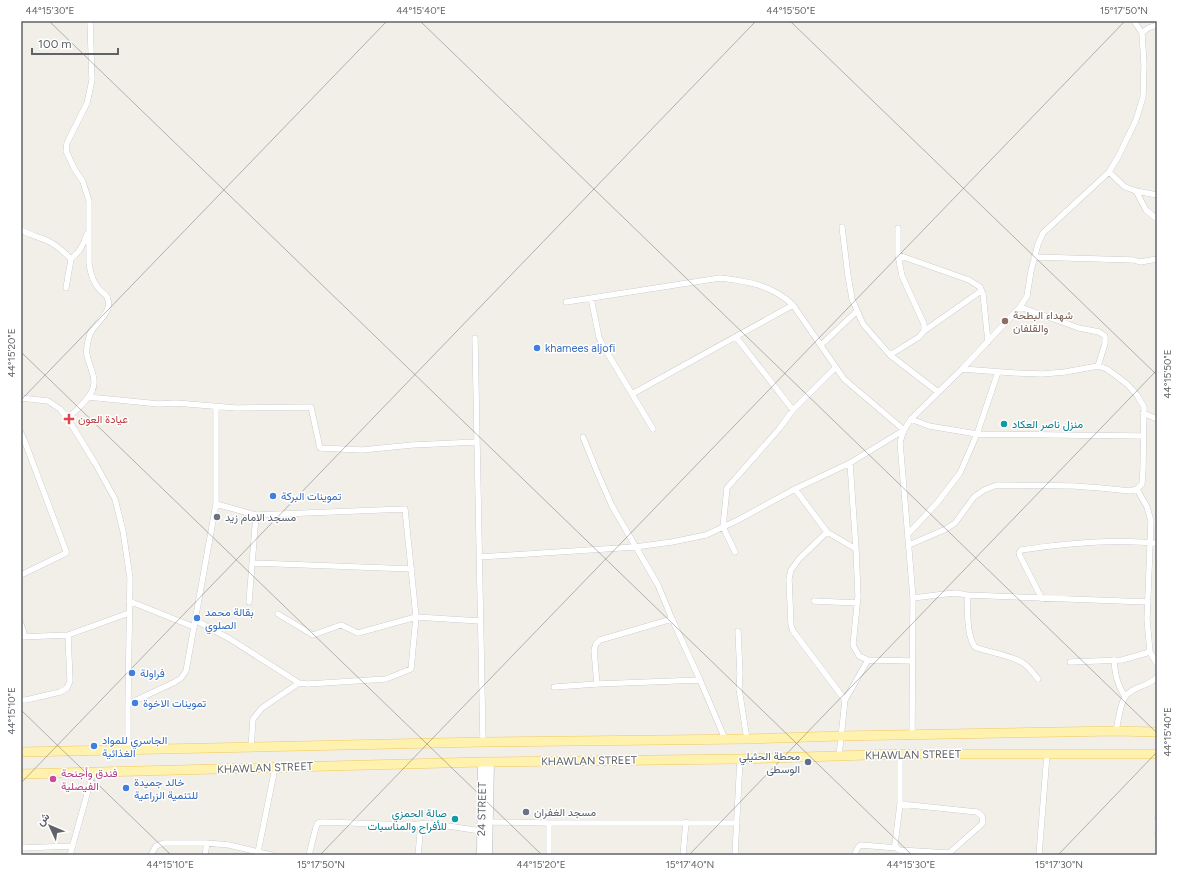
<svg xmlns="http://www.w3.org/2000/svg" width="1178" height="876" viewBox="0 0 1178 876" font-family="Figtree,Vazirmatn,sans-serif">
<style>
.lines{fill:none;stroke-linecap:round;stroke-linejoin:round}
.street-casing{stroke:#b5b8bc;stroke-width:6}
.secondary-casing{stroke:#b6babf;stroke-width:9}
.primary-casing{stroke:#f2c960;stroke-width:10}
.street{stroke:#fff;stroke-width:5.5}
.secondary{stroke:#fff;stroke-width:8}
.primary{stroke:#fff2af;stroke-width:9}
.ticks{fill:none;stroke:#5f6368;stroke-width:1;stroke-opacity:0.45}
.education-dot{fill:#8d6e63;stroke:#fff;stroke-width:1.5}
.shop-dot{fill:#3f7fe0;stroke:#fff;stroke-width:1.5}
.health-dot{fill:#e0444e;stroke:#fff;stroke-width:1.5}
.culture-dot{fill:#0f9aa8;stroke:#fff;stroke-width:1.5}
.worship-dot{fill:#6b7280;stroke:#fff;stroke-width:1.5}
.service-dot{fill:#5c6f8a;stroke:#fff;stroke-width:1.5}
.hotel-dot{fill:#d1479c;stroke:#fff;stroke-width:1.5}
.labels{text-anchor:middle;dominant-baseline:central;stroke-width:3;stroke-linejoin:round;paint-order:stroke}
.education-label{font-size:11px;fill:#785e54;stroke:#fff;text-anchor:start}
.shop-label{font-size:11px;fill:#366cbe;stroke:#fff;text-anchor:start}
.health-label{font-size:11px;fill:#be3a42;stroke:#fff;text-anchor:start}
.culture-label{font-size:11px;fill:#0d838f;stroke:#fff;text-anchor:start}
.worship-label{font-size:11px;fill:#5b616d;stroke:#fff;text-anchor:start}
.street-label{font-size:11px;fill:#5f6368;stroke:#fff}
.service-label{font-size:11px;fill:#4e5e75;stroke:#fff;text-anchor:end}
.hotel-label{font-size:11px;fill:#b23c85;stroke:#fff;text-anchor:start}
.neatline{fill:none;stroke:#5f6368;stroke-width:1.5}
.ticks-label{font-size:10px;text-anchor:middle;fill:#5f6368}
</style>
<rect width="100%" height="100%" fill="#f1efe8"/>
<g class="lines">
<!-- street casing -->
<g class="street-casing">
<path id="street" d="M1142,33L1148,28L1157,25
M1109,172L1125,187L1136,191L1157,195
M1136,191L1146,210L1157,219
M842,227L848,276L852,299L863,324L890,355L938,392
M21,230C30,235 39,237 48,241C57,245 64,252 71,259
M898,255L969,280L980,287L983,294L988,342
M1034,257L1134,260L1140,262L1157,259
M66,288L71,259L79,251L84,242L87,234
M591,298L599,337L602,344L653,429
M566,302L720,278C747,281 772,285 793,305L844,379L904,430
M1020,307L1079,328L1099,332L1105,336V344L1098,366
M924,331L981,291
M736,337L793,410
M475,338L483,742
M821,345L857,311
M890,355L919,337L924,331V324L902,276L898,255V228
M632,394L793,305
M88,397L159,404L176,403L236,408L311,407L320,448L362,450L412,445L477,442
M21,398L48,401L60,409L68,419L95,463L115,499L123,531L130,578L128,704V750
M216,406V504L256,515
M1143,413L1157,419
M68,419C75,410 87,402 92,391C98,379 89,367 87,355C86,349 88,340 90,334C95,323 112,313 108,300C107,294 102,293 99,289C93,282 90,272 89,263V201L83,182L74,168L66,151L67,143L87,103L92,80L90,21
M911,419L929,426L977,434L1143,436
M21,433L25,442L66,551V553L64,554L21,575
M583,437L598,474L612,506L658,585L672,619L700,680L725,739
M850,463L856,549L858,596L853,645L859,656L868,660L912,661
M795,489L827,532L856,549
M1137,489L1147,507L1151,521L1147,619L1150,652L1157,664
M827,532L799,559L791,570L789,579L791,625L793,631L845,700
M908,534L937,503L960,473L977,434L998,372
M909,545L946,529L955,523L974,497L984,490L997,485L1074,486L1101,488L1130,491L1137,489L1142,484L1143,469L1144,407L1137,395L1127,384L1107,369L1098,366L1065,372L1042,374L1015,373L962,369
M735,552L723,527L727,488L779,429L793,410L835,368
M479,557L635,547L672,542L706,535L738,520L795,489L850,463L904,430
M253,563L412,569
M967,595C968,611 966,634 975,647C990,653 1009,654 1023,663C1029,667 1034,674 1038,679
M913,598L945,594L956,593L967,595L1148,602
M1042,599L1020,556L1019,553L1021,550C1065,543 1112,539 1157,543
M129,601L194,627
M814,601L857,603
M249,602L256,515L405,509L416,617L358,633L341,625L313,635L278,614
M195,620L230,639L299,683L308,684L386,679L411,669L416,617L480,621
M21,624L25,637
M738,631L740,674L739,689L747,739
M21,637L68,635L129,613
M1114,660C1115,674 1117,684 1125,697
M1070,662L1122,660L1150,652
M597,684L594,650L596,644L600,640L672,619
M554,687L597,684L700,680
M21,700H26L60,692L67,688L70,681L68,635
M128,704L175,682L181,678L186,671L216,504
M1116,731C1118,722 1120,704 1125,697C1132,686 1149,687 1157,677
M912,735L913,598L900,442L904,430L911,419L962,369L1020,307L1027,296L1031,271L1038,244L1043,233L1109,172L1118,157L1136,120L1143,97L1144,65L1142,33L1134,21
M251,748L253,719L262,708L299,683
M839,756L845,700L868,660
M900,804L977,812L982,816L983,823L947,855
M1157,820V831
M488,822L549,823H737
M21,848L73,846
M897,848L895,844L900,804V754
M258,852L275,768
M70,855L93,773
M151,855L156,846L164,843H207L229,845L271,855
M205,855L207,843
M309,855L316,827L318,823L322,822L410,825L428,823L481,831
M418,855L421,824
M549,855V823
M683,855L686,822
M735,855L740,759
M855,855C856,850 857,847 861,845L897,848L899,850L949,853
M1039,855L1047,754"/>
</g>
<!-- secondary casing -->
<g class="secondary-casing">
<path id="secondary" d="M481,855L482,762
M488,855L490,762"/>
</g>
<!-- primary casing -->
<g class="primary-casing">
<path id="primary" d="M21,752L483,742L747,739L840,736L1116,731L1157,732
M21,774L482,762L740,759L900,754H1157"/>
</g>
<!-- street -->
<use href="#street" class="street"/>
<!-- secondary -->
<use href="#secondary" class="secondary"/>
<!-- primary -->
<use href="#primary" class="primary"/>
</g>
<!-- ticks -->
<path class="ticks" d="M49,21L912,855M420,21L1157,733M790,21L1157,375M21,352L542,855M21,400L387,21M21,710L171,855M21,783L756,21M320,855L1125,21M689,855L1157,370M1058,855L1157,752"/>
<!-- markers -->
<circle class="education-dot" cx="1005" cy="321" r="4"/>
<g class="shop-dot">
<circle cx="537" cy="348" r="4"/>
<circle cx="273" cy="496" r="4"/>
<circle cx="197" cy="618" r="4"/>
<circle cx="132" cy="673" r="4"/>
<circle cx="135" cy="703" r="4"/>
<circle cx="94" cy="746" r="4"/>
<circle cx="126" cy="788" r="4"/>
</g>
<path class="health-dot" d="M67 413h4v4h4v4h-4v4h-4v-4h-4v-4h4z"/>
<g class="culture-dot">
<circle cx="1004" cy="424" r="4"/>
<circle cx="455" cy="819" r="4"/>
</g>
<g class="worship-dot">
<circle cx="217" cy="517" r="4"/>
<circle cx="526" cy="812" r="4"/>
</g>
<circle class="service-dot" cx="808" cy="762" r="4"/>
<circle class="hotel-dot" cx="53" cy="779" r="4"/>
<g class="labels">
<!-- education labels -->
<g class="education-label">
<text x="1013" y="315">شهداء البطحة<tspan x="1013" dy="13">والقلفان</tspan></text>
</g>
<!-- shop labels -->
<g class="shop-label">
<text x="545" y="348">khamees aljofi</text>
<text x="281" y="496">تموينات البركة</text>
<text x="205" y="612">بقالة محمد<tspan x="205" dy="13">الصلوي</tspan></text>
<text x="140" y="673">فراولة</text>
<text x="143" y="703">تموينات الاخوة</text>
<text x="102" y="740">الجاسري للمواد<tspan x="102" dy="13">الغذائية</tspan></text>
<text x="134" y="782">خالد جميدة<tspan x="134" dy="13">للتنمية الزراعية</tspan></text>
</g>
<!-- health labels -->
<g class="health-label">
<text x="78" y="419">عيادة العون</text>
</g>
<!-- culture labels -->
<g class="culture-label">
<text x="1012" y="424">منزل ناصر العكاد</text>
<text x="447" y="813" text-anchor="end">صالة الحمزي<tspan x="447" dy="13">للأفراح والمناسبات</tspan></text>
</g>
<!-- worship labels -->
<g class="worship-label">
<text x="225" y="517">مسجد الامام زيد</text>
<text x="534" y="812">مسجد الغفران</text>
</g>
<!-- street labels -->
<g class="street-label">
<text transform="translate(913 755) rotate(-1)">KHAWLAN STREET</text>
<text transform="translate(589 761) rotate(-1)">KHAWLAN STREET</text>
<text transform="translate(265 768) rotate(-2)">KHAWLAN STREET</text>
<text transform="translate(482 809) rotate(-89)">24 STREET</text>
</g>
<!-- service labels -->
<g class="service-label">
<text x="800" y="756">محطة الحثيلي<tspan x="800" dy="13">الوسطى</tspan></text>
</g>
<!-- hotel labels -->
<g class="hotel-label">
<text x="61" y="773">فندق وأجنحة<tspan x="61" dy="13">الفيصلية</tspan></text>
</g>
</g>
<!-- border -->
<rect width="1178" height="876" fill="none" stroke="#ffffff" stroke-width="44"/>
<!-- north arrow -->
<g transform="translate(50 826) rotate(314)" stroke="#ffffff" stroke-width="3" paint-order="stroke">
<path d="M0-3L7 15L0 10L-7 15Z" fill="#5f6368"/>
<text y="-6" font-size="11" font-weight="bold" text-anchor="middle" fill="#5f6368">ش</text>
</g>
<!-- scale -->
<path d="M32 48v6h86v-6" fill="none" stroke="#5f6368" stroke-width="2"/>
<text x="38" y="48" font-size="12" fill="#5f6368" stroke="#ffffff" stroke-width="3" paint-order="stroke">100 m</text>
<rect x="22" y="22" width="1134" height="832" class="neatline"/>
<g class="ticks-label">
<text x="50" y="14">44°15'30"E</text>
<text x="421" y="14">44°15'40"E</text>
<text x="791" y="14">44°15'50"E</text>
<text x="1124" y="14">15°17'50"N</text>
<text transform="translate(11 353) rotate(-90)" y="4">44°15'20"E</text>
<text transform="translate(1167 374) rotate(-90)" y="4">44°15'50"E</text>
<text transform="translate(11 711) rotate(-90)" y="4">44°15'10"E</text>
<text transform="translate(1167 732) rotate(-90)" y="4">44°15'40"E</text>
<text x="170" y="868">44°15'10"E</text>
<text x="321" y="868">15°17'50"N</text>
<text x="541" y="868">44°15'20"E</text>
<text x="690" y="868">15°17'40"N</text>
<text x="911" y="868">44°15'30"E</text>
<text x="1059" y="868">15°17'30"N</text>
</g>
</svg>
